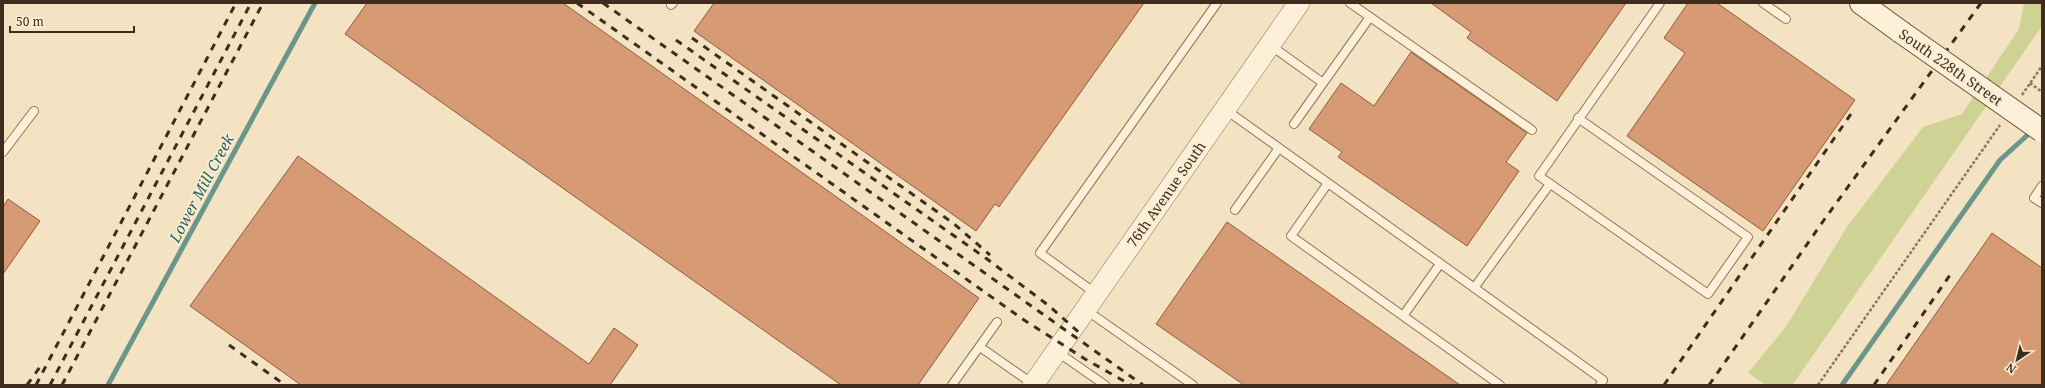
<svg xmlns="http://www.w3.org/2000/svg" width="2045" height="388" viewBox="0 0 2045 388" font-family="'Noto Serif',serif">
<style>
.green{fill:#ced395}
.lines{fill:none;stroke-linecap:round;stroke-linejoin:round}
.stream{stroke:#6b9689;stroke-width:5}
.building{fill:#d69a74;stroke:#935a3a}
.service-casing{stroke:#907457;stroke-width:10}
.tertiary-casing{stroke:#907457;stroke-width:22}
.secondary-casing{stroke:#72543a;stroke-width:24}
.path{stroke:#907457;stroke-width:2.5;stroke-dasharray:3 2;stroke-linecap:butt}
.service{stroke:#fdf0d8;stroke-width:8}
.tertiary{stroke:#fdf0d8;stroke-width:21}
.secondary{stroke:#fdf0d8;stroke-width:22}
.rail{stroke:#3f2c1d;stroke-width:3;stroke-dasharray:7 7;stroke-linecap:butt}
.secondary-bridge-casing{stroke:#72543a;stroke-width:24;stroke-linecap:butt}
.secondary-bridge{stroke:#fdf0d8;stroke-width:22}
.labels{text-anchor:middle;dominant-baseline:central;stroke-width:3.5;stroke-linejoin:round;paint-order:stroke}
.street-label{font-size:14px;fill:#3f2c1d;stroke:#faedd4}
.water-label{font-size:15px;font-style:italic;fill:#2a605b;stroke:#faedd4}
</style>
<rect width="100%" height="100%" fill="#f3e3c3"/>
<!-- green -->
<path class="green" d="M2024,3H2042V26L1793,384L1766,385L1748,373L1785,328L1847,227L1923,127L1962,114L2019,29Z"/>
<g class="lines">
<!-- stream -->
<path class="stream" d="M108,385L315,3
M1842,385L2000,160L2032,131"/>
</g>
<!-- building -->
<path class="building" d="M367,3H563L979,298L918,385H841L345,34Z
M714,3H1144L999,207L995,204L976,231L694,31Z
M1431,3H1626L1557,101L1467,38L1471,32Z
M1688,3H1717L1855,100L1763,231L1627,136L1685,53L1664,38Z
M1411,52L1527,133L1506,162L1519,171L1467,246L1338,157L1342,152L1309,129L1341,83L1374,106Z
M298,156L589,364L614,328L638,345L610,385H301L190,306Z
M8,199L40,221L3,274V207Z
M1227,222L1460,385H1244L1156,324Z
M1992,233L2042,268V385H1886Z"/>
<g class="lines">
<!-- service casing -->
<g class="service-casing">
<path id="service" d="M1350,3L1532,130
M1763,3L1786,19
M671,5L673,3
M1270,45L1323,83
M1226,110L1603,380L1600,385
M1578,118L1748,237L1708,294L1539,176L1660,3
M1294,124L1370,17
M3,152L34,111
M1328,183L1291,236L1500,385
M2042,186L2034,198L2042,203
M1235,210L1279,148
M1474,288L1550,184
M1095,293L1040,253L1217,3
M1086,310L1193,385
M1403,316L1440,264
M980,347L1033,384
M1056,351L1105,385
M952,385L997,322"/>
</g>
<!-- tertiary casing -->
<g class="tertiary-casing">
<path id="tertiary" d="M1033,385L1299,3"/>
</g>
<!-- secondary casing -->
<g class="secondary-casing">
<path id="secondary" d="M1861,3L1901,32"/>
</g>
<!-- path -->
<path class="path" d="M2030,83L2042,92
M2022,95L2042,66
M1818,385L2000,125"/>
<!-- service -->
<use href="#service" class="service"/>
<!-- tertiary -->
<use href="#tertiary" class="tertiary"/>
<!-- secondary -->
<use href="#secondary" class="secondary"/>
<!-- rail -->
<path class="rail" d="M577,3L1024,320L1085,359L1131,385
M603,3L1143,385
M692,38L953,223L990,255
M676,40L987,259L1048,305L1083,336
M229,345L285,385
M27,385L40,367
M36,385L236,3
M50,385L251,3
M62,385L263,3
M1664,385L1851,114
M1709,385L1824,220L1981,3
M1874,385L1952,272"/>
<!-- secondary-bridge casing -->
<g class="secondary-bridge-casing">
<path id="secondary-bridge" d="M1901,32L2042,131"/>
</g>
<!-- secondary-bridge -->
<use href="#secondary-bridge" class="secondary-bridge"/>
</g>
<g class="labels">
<!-- street labels -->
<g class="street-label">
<text transform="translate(1951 67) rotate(35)">South 228th Street</text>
<text transform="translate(1166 194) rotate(-55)">76th Avenue South</text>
</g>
<!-- water labels -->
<g class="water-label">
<text transform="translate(201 188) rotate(-62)">Lower Mill Creek</text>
</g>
</g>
<!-- border -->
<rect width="2045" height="388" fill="none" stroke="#3f2c1d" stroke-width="8"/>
<!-- north arrow -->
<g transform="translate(2017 360) rotate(215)" stroke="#faedd4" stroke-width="3" paint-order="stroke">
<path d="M0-3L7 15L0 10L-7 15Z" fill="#3f2c1d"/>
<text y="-6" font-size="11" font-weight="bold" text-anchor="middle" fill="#3f2c1d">N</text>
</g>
<!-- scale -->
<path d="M10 26v6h124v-6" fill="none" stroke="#3f2c1d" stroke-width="2"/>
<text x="16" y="26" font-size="12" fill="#3f2c1d" stroke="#faedd4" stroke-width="3" paint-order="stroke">50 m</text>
</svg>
